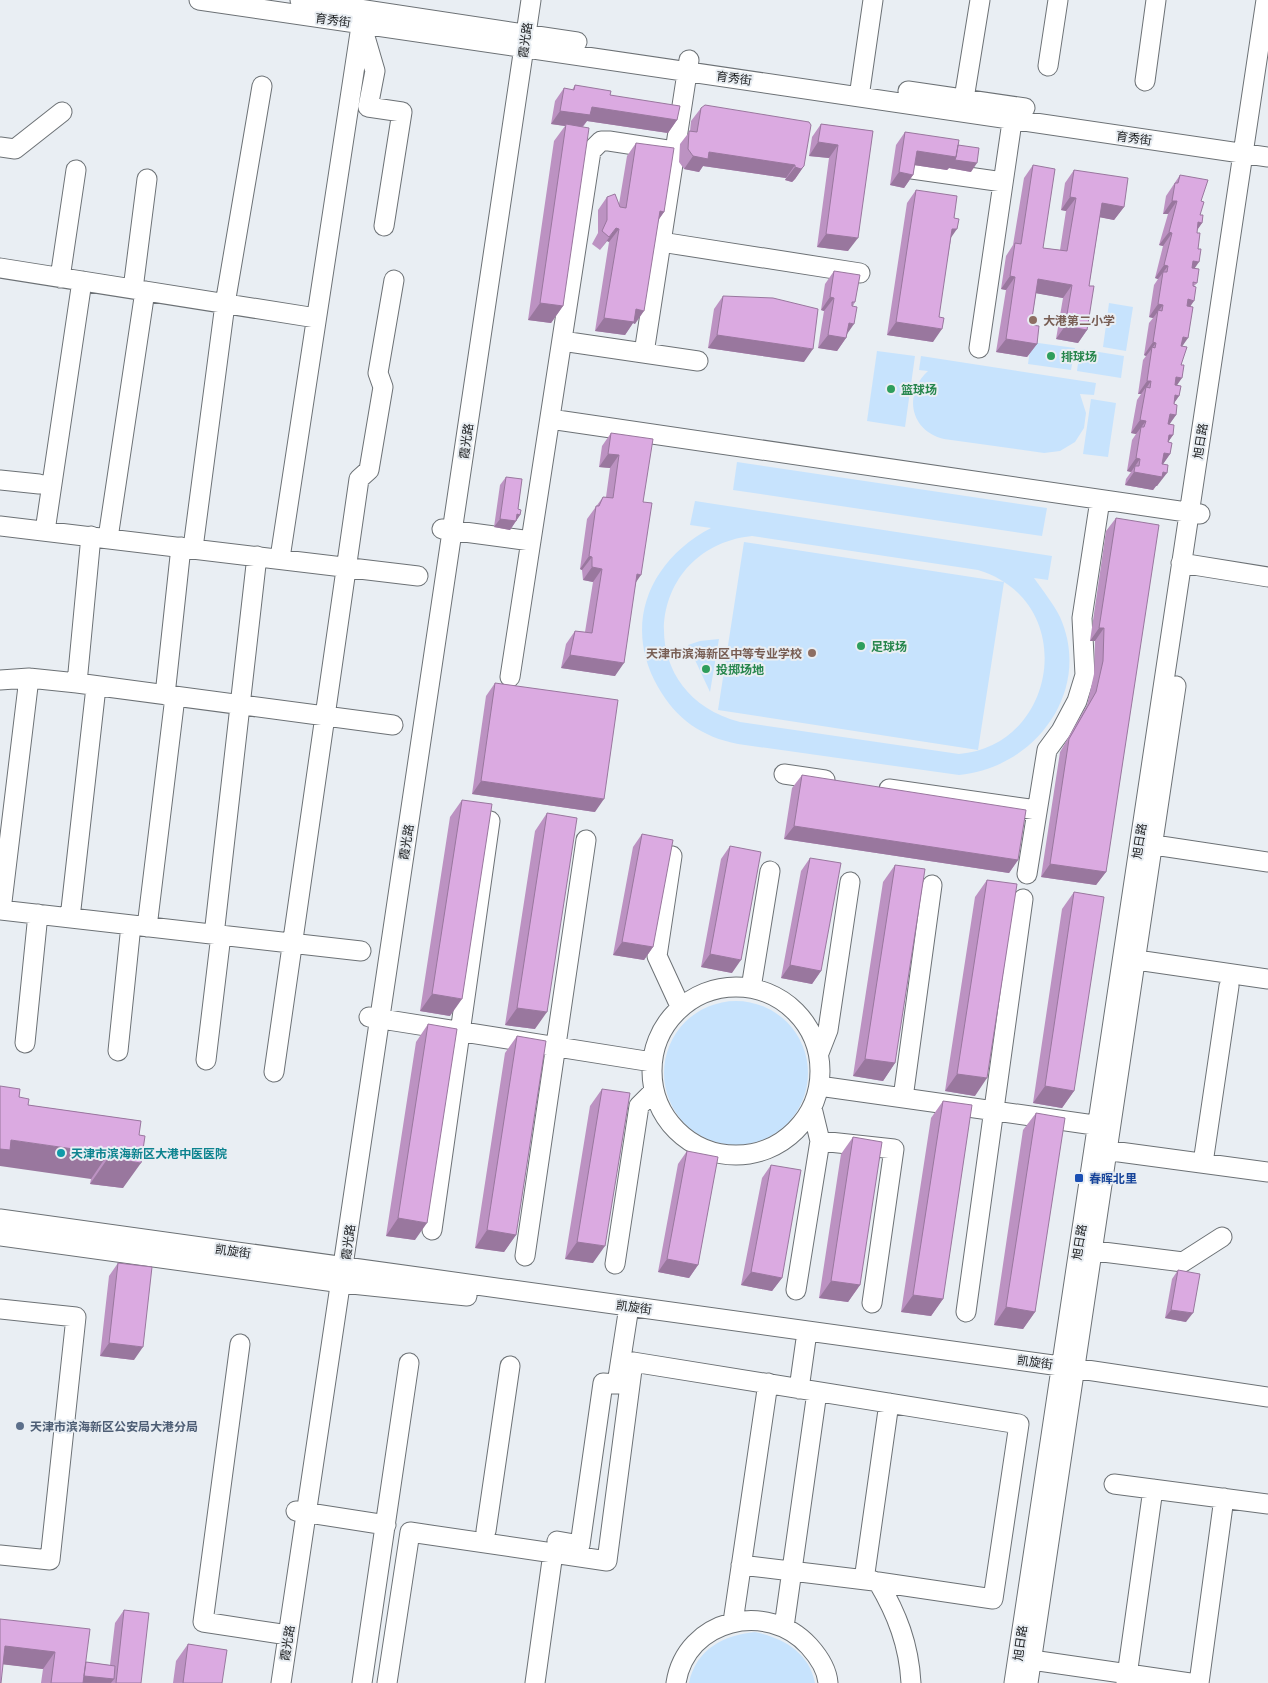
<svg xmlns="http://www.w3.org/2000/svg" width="1268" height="1683" viewBox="0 0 1268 1683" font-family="'Noto Serif','Noto Sans SC',serif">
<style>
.green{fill:#c7e3fd;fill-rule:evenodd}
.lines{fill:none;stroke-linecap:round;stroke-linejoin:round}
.minor-casing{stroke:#6c7175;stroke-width:21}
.minor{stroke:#fff;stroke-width:19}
.wall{fill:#bc92c2}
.shaded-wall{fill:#99779e}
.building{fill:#dbaae1;stroke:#99779e}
.education-dot{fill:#8d6e63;stroke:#e9eef3;stroke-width:2}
.leisure-dot{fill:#2e9e5b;stroke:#e9eef3;stroke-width:2}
.culture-dot{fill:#0f9aa8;stroke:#e9eef3;stroke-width:2}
.transit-dot{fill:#1a4fb4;stroke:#e9eef3;stroke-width:2}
.service-dot{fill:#5c6f8a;stroke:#e9eef3;stroke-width:2}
.labels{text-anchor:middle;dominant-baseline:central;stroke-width:4;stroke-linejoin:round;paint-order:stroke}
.street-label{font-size:12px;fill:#191b1d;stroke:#e9eef3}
.education-label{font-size:12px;font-weight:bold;fill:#785e54;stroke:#e9eef3;text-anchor:start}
.leisure-label{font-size:12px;font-weight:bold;fill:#27864d;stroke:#e9eef3;text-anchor:start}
.culture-label{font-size:12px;font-weight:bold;fill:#0d838f;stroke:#e9eef3;text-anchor:start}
.transit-label{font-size:12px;font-weight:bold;fill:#164399;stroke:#e9eef3;text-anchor:start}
.service-label{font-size:12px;font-weight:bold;fill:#4e5e75;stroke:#e9eef3;text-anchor:start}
</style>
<rect width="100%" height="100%" fill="#e9eef3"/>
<!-- green -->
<path class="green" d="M1109,303L1133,307L1126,351L1103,347Z
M1031,342L1075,348L1071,370L1028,364Z
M1080,349L1124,356L1121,378L1077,371Z
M877,351L915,356L905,427L867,421Z
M921,356L1096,383L1094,395L1080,394L1086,413L1084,428L1075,442L1060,451L1044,453L944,439C910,431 903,394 928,371L919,370Z
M1091,399L1116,403L1108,457L1083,454Z
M737,462L1047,508L1042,536L733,490Z
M695,501L1052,556L1048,580L1034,578C1043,591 1053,603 1060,617C1093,691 1035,768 959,775L738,744C702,737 676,719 658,687C622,624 650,560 711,528L690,525ZM752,536L978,570C1080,601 1058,746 959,754L740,722C630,694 644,547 752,536Z
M744,542L1004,582L978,750L718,710Z
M719,639L710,692L688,645L700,641Z
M664 1073a72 72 0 1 1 144 0a72 72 0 1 1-144 0Z
M755,1632C783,1638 809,1652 815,1683H689C696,1649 724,1635 755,1632Z"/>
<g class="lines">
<!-- minor casing -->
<g class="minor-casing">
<path id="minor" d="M199,0L1268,157
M300,0L577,42
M363,30L375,71L368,107L402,112L384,226
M1048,66L1058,0
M1145,81L1156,0
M908,91L1025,108
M859,97L873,0
M962,111L980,0
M0,147L15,149L62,112
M912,169L1003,182
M661,242L860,273
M0,268L316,318
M60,278L76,170
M133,289L147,179
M562,341L698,361
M979,348L1014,108
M644,353L689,60
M550,419L1200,514
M0,480L39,484
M0,526L418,576
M442,529L531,541
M45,531L82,281
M108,538L145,291
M193,548L225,304L262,86
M280,558L363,13
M1181,563L1268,577
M510,677L591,151L601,141H609L674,151
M0,680L29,678L77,683L393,725
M77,683L91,536
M165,695L181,547
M784,774L825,780
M889,789L1037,810
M1141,843L1268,862
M672,856L657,956L680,1006
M1027,874L1047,750L1061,731L1077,701L1085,675L1082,618L1100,500
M0,910L361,951
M1,910L29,678
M70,918L96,687
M147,927L175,697
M214,935L257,556
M1123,958L1268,979
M652 1071a84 84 0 1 1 168 0a84 84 0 1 1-168 0Z
M751,988L770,871
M369,1017L652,1062
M25,1043L38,914
M118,1051L131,925
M819,1053L828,1030L850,882
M206,1060L221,935
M274,1072L359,479L369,470L383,387L378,373L394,280
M819,1086L1108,1127
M903,1098L932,885
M820,1141L894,1149L872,1303
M1097,1149L1268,1172
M1203,1163L1229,986
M0,1219L1060,1366L1268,1397
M432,1230L490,821
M0,1236L342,1283L467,1296
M1079,1249L1183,1262L1222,1237
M525,1256L586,840
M615,1264L639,1106L654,1091
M796,1290L820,1141L812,1108
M0,1309L76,1317L50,1560L0,1555
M966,1312L1023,899
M240,1344L203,1622L288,1635
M799,1389L806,1339
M1114,1484L1268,1504
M296,1511L386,1525
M486,1531L510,1366
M557,1541L580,1545L603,1383L617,1384L628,1313
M741,1565L874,1581
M864,1580L889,1403
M733,1622L768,1383
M784,1627L817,1392
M1018,1658L1190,1683
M281,1683L531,0
M362,1683L409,1363
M387,1683L410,1532L607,1561L633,1362L1019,1424L993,1599L878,1582C897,1614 909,1645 911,1683
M535,1683L553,1553
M676,1683C686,1619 767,1600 809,1646C818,1656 827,1669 828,1683
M1014,1683L1266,0
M1028,1683L1176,686
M1126,1683L1153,1489
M1199,1683L1224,1498"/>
</g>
<!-- minor -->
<use href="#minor" class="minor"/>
</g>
<!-- wall -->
<path class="wall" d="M575,85L610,95L677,120L668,133L587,121L583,127L563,306L551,323L528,320L554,141L565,126L551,124L555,101L564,88L572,90Z
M701,108L804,166L795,179L792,182L785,180L786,178L703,166L699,172L684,169L679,162L680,144L690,131L691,121Z
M821,124L873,131L848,251L817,247L829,158L809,156L812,137Z
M905,132L958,145L971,172L949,168L947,170L914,165L913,175L904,188L890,185L896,145Z
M636,143L664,212L658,220L635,324L633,323L625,335L595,331L609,242L607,241L600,250L592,244L598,233V210L607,197L619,204L627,156Z
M1033,165L1043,248L1060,250L1066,211L1061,210L1065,183L1074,170L1124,207L1114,220L1100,217L1089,286L1087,330L1078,343L1056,339L1063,298L1036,293L1031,325L1037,344L1027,357L996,352L1006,290L1001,289L1006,256L1013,245L1024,178Z
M1180,175L1201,201L1200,215L1202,223L1197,230L1195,268L1197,283L1194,286L1190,307L1182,346L1181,365L1176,385L1179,396L1174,403L1176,415L1169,424L1173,435L1168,442L1170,454L1163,464L1157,486H1156L1153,490L1125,485L1126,479L1131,472L1127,471L1132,440L1136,434L1131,433L1137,400L1141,394H1138L1143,360L1146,356L1144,355L1149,323L1153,318L1149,317L1154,285L1158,279L1155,278L1163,246L1159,245L1168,214H1163L1166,196Z
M916,190L951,239L933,342L887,335L907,203Z
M834,271L855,302L853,306L846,338L837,351L818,348L824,311L821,310L825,284Z
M723,296L804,362L708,348L714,309Z
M611,433L643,502L636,583L615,676L561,668L566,644L575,631L585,632L593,582L583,580L582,570L580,569L587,519L603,497H606L610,468L599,467L602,446Z
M506,477L520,515L510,530L494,527L500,485Z
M1116,518L1106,872L1096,885L1041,877L1060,752L1087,705L1094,674L1095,641H1090L1106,531Z
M495,683L595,812L472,794L486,696Z
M802,775L1018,860L1009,873L784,839L792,788Z
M462,800L450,1016L420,1011L450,817Z
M547,813L535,1029L505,1025L535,831Z
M642,834L653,947L644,960L613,955L633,847Z
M730,846L732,973L701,967L721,859Z
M810,858L821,971L812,984L781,978L801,871Z
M895,865V1063L883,1081L853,1076L883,882Z
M987,880L975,1096L945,1091L975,897Z
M1074,892V1091L1062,1108L1033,1103L1062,909Z
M428,1024L415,1240L386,1236L416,1042Z
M517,1036L516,1235L504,1252L475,1248L505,1053Z
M602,1089L593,1263L565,1259L590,1106Z
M19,1097L28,1105L141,1121L123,1188L90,1184L91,1179Z
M943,1101V1299L931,1316L901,1312L931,1118Z
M1036,1113L1035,1312L1023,1329L994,1325L1023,1130Z
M853,1137L860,1285L848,1302L819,1298L841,1154Z
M687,1151L698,1265L689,1278L658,1272L678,1164Z
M771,1165L782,1278L772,1291L741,1285L762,1178Z
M118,1263L134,1360L100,1356L109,1276Z
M1178,1270L1186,1322L1165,1318L1172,1279Z
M124,1610L141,1683H41L43,1669L3,1664L0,1619L86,1662L110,1665L115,1623Z
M188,1644L222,1683H173L176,1661Z"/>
<!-- shaded-wall -->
<path class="shaded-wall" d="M592,107L677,120L668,133L587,121L581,128L566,124L565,126L551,124L560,111Z
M818,142L838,145L829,158L809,156Z
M917,151L956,157L977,163L971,172L949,168L947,170L907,164Z
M709,152L795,165L786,178L703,166L699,172L684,169L693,156Z
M804,166L795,179L792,182L785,180L795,167Z
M899,172L913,175L904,188L890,185Z
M1070,197L1076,198L1066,211L1061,210Z
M1172,201H1177L1168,214H1163Z
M1102,203L1124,207L1114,220L1093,216Z
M660,211L664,212L655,225Z
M1198,222L1202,223L1193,236Z
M616,228L619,229L609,242L607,241L600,250Z
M952,229H957L948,242Z
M1169,232L1172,233L1163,246L1159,245Z
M826,234L858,238L848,251L817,247Z
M1193,261L1199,262L1190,275Z
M1164,265L1168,266L1158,279L1155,278Z
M1010,276L1015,277L1006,290L1001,289Z
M1038,279L1072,285L1063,298L1029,292Z
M830,297L834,298L824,311L821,310Z
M1188,299L1194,301L1185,314Z
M540,303L563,306L551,323L528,320Z
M1158,304L1163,305L1153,318L1149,317Z
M636,309L644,311L635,324L633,323L625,335L595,331L604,318Z
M896,322L942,329L933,342L887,335Z
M849,323L854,324L845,337Z
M1065,326L1087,330L1078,343L1056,339Z
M717,335L813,349L804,362L708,348Z
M828,335L846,338L837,351L818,348Z
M1183,337L1188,338L1179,351Z
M1006,339L1037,344L1027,357L996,352Z
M1153,342L1156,343L1146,356L1144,355Z
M1176,377L1182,378L1173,391Z
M1147,381H1151L1145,390L1146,387L1141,394H1138Z
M1175,395L1179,396L1170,409Z
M1170,414L1176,415L1167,428Z
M1140,420L1146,421L1136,434L1131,433Z
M1169,435H1173L1164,448Z
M1164,453L1170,454L1161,467Z
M608,454L619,455L610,468L599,467Z
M1136,458L1140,459L1131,472L1127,471Z
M1134,472H1163L1167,473L1157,486H1156L1153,490L1125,485Z
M517,514L520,515L510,530L494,527L500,519Z
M589,556L592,557L582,570L580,569Z
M592,567L602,569L593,582L583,580Z
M637,574L641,575L632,588Z
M1099,628H1104L1095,641H1090Z
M570,655L624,663L615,676L561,668Z
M481,781L604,799L595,812L472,794Z
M794,826L1018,860L1009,873L784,839Z
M1050,864L1106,872L1096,885L1041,877Z
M622,942L653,947L644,960L613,955Z
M710,954L741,960L732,973L701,967Z
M790,965L821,971L812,984L781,978Z
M432,994L462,999L450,1016L420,1011Z
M517,1008L547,1012L535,1029L505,1025Z
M865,1059L895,1063L883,1081L853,1076Z
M957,1074L987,1078L975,1096L945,1091Z
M1045,1086L1074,1091L1062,1108L1033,1103Z
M11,1140L108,1154L91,1179L0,1166V1149Z
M108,1158L141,1163L123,1188L90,1184Z
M398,1218L427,1223L415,1240L386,1236Z
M487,1230L516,1235L504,1252L475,1248Z
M577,1242L605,1246L593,1263L565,1259Z
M667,1259L698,1265L689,1278L658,1272Z
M751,1272L782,1278L772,1291L741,1285Z
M831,1281L860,1285L848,1302L819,1298Z
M913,1295L943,1299L931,1316L901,1312Z
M1006,1307L1035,1312L1023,1329L994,1325Z
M1171,1310L1193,1313L1186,1322L1165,1318Z
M109,1343L143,1347L134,1360L100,1356Z
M5,1646L55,1652L43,1669L0,1664Z
M79,1675L114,1679L111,1683H74Z"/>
<!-- building -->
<path class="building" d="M575,85L611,91L610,95L680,106L677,120L592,107L590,115L560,111L564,88L574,90Z
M705,105L809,122L811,125L804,166L801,169L795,167V165L709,152L708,159L693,156L688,149L689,131L697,132L701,108Z
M566,124L589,128L563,306L540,303Z
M821,124L873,131L858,238L826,234L838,145L818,142Z
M905,132L959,140L956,157L917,151L913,175L899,172Z
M636,143L674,148L664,212L660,211L644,311L636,309L634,322L604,318L619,229L616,228L609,237L602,231L607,220V197L615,194L620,207L626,208Z
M958,145L979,148L977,163L955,160L956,157Z
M1033,165L1055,169L1043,248L1067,251L1076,198L1070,197L1074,170L1128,178L1124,207L1102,203L1089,286H1094L1087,330L1065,326L1072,285L1038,279L1031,325L1039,326L1037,344L1006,339L1015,277L1010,276L1015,243L1021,244Z
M1180,175L1208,180L1201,201L1204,202L1200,215H1203L1202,223L1198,222L1197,233H1200L1198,249H1201L1199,262L1193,261L1192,268L1199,269L1197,283L1193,282V286L1196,287L1194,301L1188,299L1187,306L1193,307L1188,338L1183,337L1181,346L1187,347L1181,365H1184L1182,378L1176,377L1175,385L1181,386L1179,396L1175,395L1174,404L1177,405L1176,415L1170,414L1168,424L1174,425L1173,435H1169L1168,442L1172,443L1170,454L1164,453L1162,464L1168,465L1167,473L1163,472L1162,477L1134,472L1135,466H1139L1140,459L1136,458L1141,427H1144L1146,421L1140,420L1146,387L1150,388L1151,381H1147L1152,347L1155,348L1156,343L1153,342L1158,310L1162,311L1163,305L1158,304L1163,272H1167L1168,266L1164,265L1172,233L1169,232L1177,201H1172L1175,183H1178Z
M916,190L957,196L954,218L959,219L957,229H952L939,317L944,318L942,329L896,322Z
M834,271L860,275L855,302H852V306L857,307L854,324L849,323L846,338L828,335L834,298L830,297Z
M723,296L773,298L818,309L813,349L717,335Z
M611,433L653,439L643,502L652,503L641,575L637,574L624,663L570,655L575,631L592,633L602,569L592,567V557L589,556L596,506H599L603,497L613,498L619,455L608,454Z
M506,477L522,479L518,509L521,510L520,515L517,514L516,521L500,519Z
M1116,518L1159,525L1106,872L1050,864L1069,739L1096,692L1103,661L1104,628H1099Z
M495,683L618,700L604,799L481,781Z
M802,775L1026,810L1018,860L794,826Z
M462,800L492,804L462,999L432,994Z
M547,813L577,818L547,1012L517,1008Z
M642,834L673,840L653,947L622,942Z
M730,846L761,852L741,960L710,954Z
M810,858L841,863L821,971L790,965Z
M895,865L925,869L895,1063L865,1059Z
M987,880L1017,884L987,1078L957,1074Z
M1074,892L1104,897L1074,1091L1045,1086Z
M428,1024L457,1029L427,1223L398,1218Z
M517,1036L546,1041L516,1235L487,1230Z
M0,1086L20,1089L19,1097L29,1099L28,1105L141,1121L139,1135L145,1136L141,1163L108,1158V1154L11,1140L10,1150L0,1149Z
M602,1089L630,1093L605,1246L577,1242Z
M943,1101L972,1105L943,1299L913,1295Z
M1036,1113L1065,1118L1035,1312L1006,1307Z
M853,1137L882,1142L860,1285L831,1281Z
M687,1151L718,1157L698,1265L667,1259Z
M771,1165L801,1170L782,1278L751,1272Z
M118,1263L152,1267L143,1347L109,1343Z
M1178,1270L1200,1274L1193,1313L1171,1310Z
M124,1610L149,1613L141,1683H116Z
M0,1619L90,1629L83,1683H51L55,1652L5,1646L1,1683H0Z
M188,1644L227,1650L222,1683H183Z
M86,1662L115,1666L114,1679L84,1676Z"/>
<!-- markers -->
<g class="education-dot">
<circle cx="1033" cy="320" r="5"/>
<circle cx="812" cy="653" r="5"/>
</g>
<g class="leisure-dot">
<circle cx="1051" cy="356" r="5"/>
<circle cx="891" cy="389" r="5"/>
<circle cx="861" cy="646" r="5"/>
<circle cx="706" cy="669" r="5"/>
</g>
<circle class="culture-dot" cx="61" cy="1153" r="5"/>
<rect class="transit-dot" x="1074" y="1173" width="10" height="10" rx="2.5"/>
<circle class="service-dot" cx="20" cy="1426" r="5"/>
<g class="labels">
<!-- street labels -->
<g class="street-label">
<text transform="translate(333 20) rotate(8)">育秀街</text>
<text transform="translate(525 40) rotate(-82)">霞光路</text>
<text transform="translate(734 78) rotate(8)">育秀街</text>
<text transform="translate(1134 138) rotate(8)">育秀街</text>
<text transform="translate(466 441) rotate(-82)">霞光路</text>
<text transform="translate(1200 441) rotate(-81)">旭日路</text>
<text transform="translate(1139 841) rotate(-81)">旭日路</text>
<text transform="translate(406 842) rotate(-81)">霞光路</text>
<text transform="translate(348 1242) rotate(-82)">霞光路</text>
<text transform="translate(1079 1242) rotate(-81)">旭日路</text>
<text transform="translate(233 1251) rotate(8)">凯旋街</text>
<text transform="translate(634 1307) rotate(8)">凯旋街</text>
<text transform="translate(1035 1362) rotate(8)">凯旋街</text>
<text transform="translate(287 1643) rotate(-81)">霞光路</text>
<text transform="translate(1020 1643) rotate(-82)">旭日路</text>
</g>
<!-- education labels -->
<g class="education-label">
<text x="1043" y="320">大港第二小学</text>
<text x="802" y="653" text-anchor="end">天津市滨海新区中等专业学校</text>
</g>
<!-- leisure labels -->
<g class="leisure-label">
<text x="1061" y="356">排球场</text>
<text x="901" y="389">篮球场</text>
<text x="871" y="646">足球场</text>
<text x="716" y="669">投掷场地</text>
</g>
<!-- culture labels -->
<g class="culture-label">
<text x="71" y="1153">天津市滨海新区大港中医医院</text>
</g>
<!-- transit labels -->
<g class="transit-label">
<text x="1089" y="1178">春晖北里</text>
</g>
<!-- service labels -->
<g class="service-label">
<text x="30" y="1426">天津市滨海新区公安局大港分局</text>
</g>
</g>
</svg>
